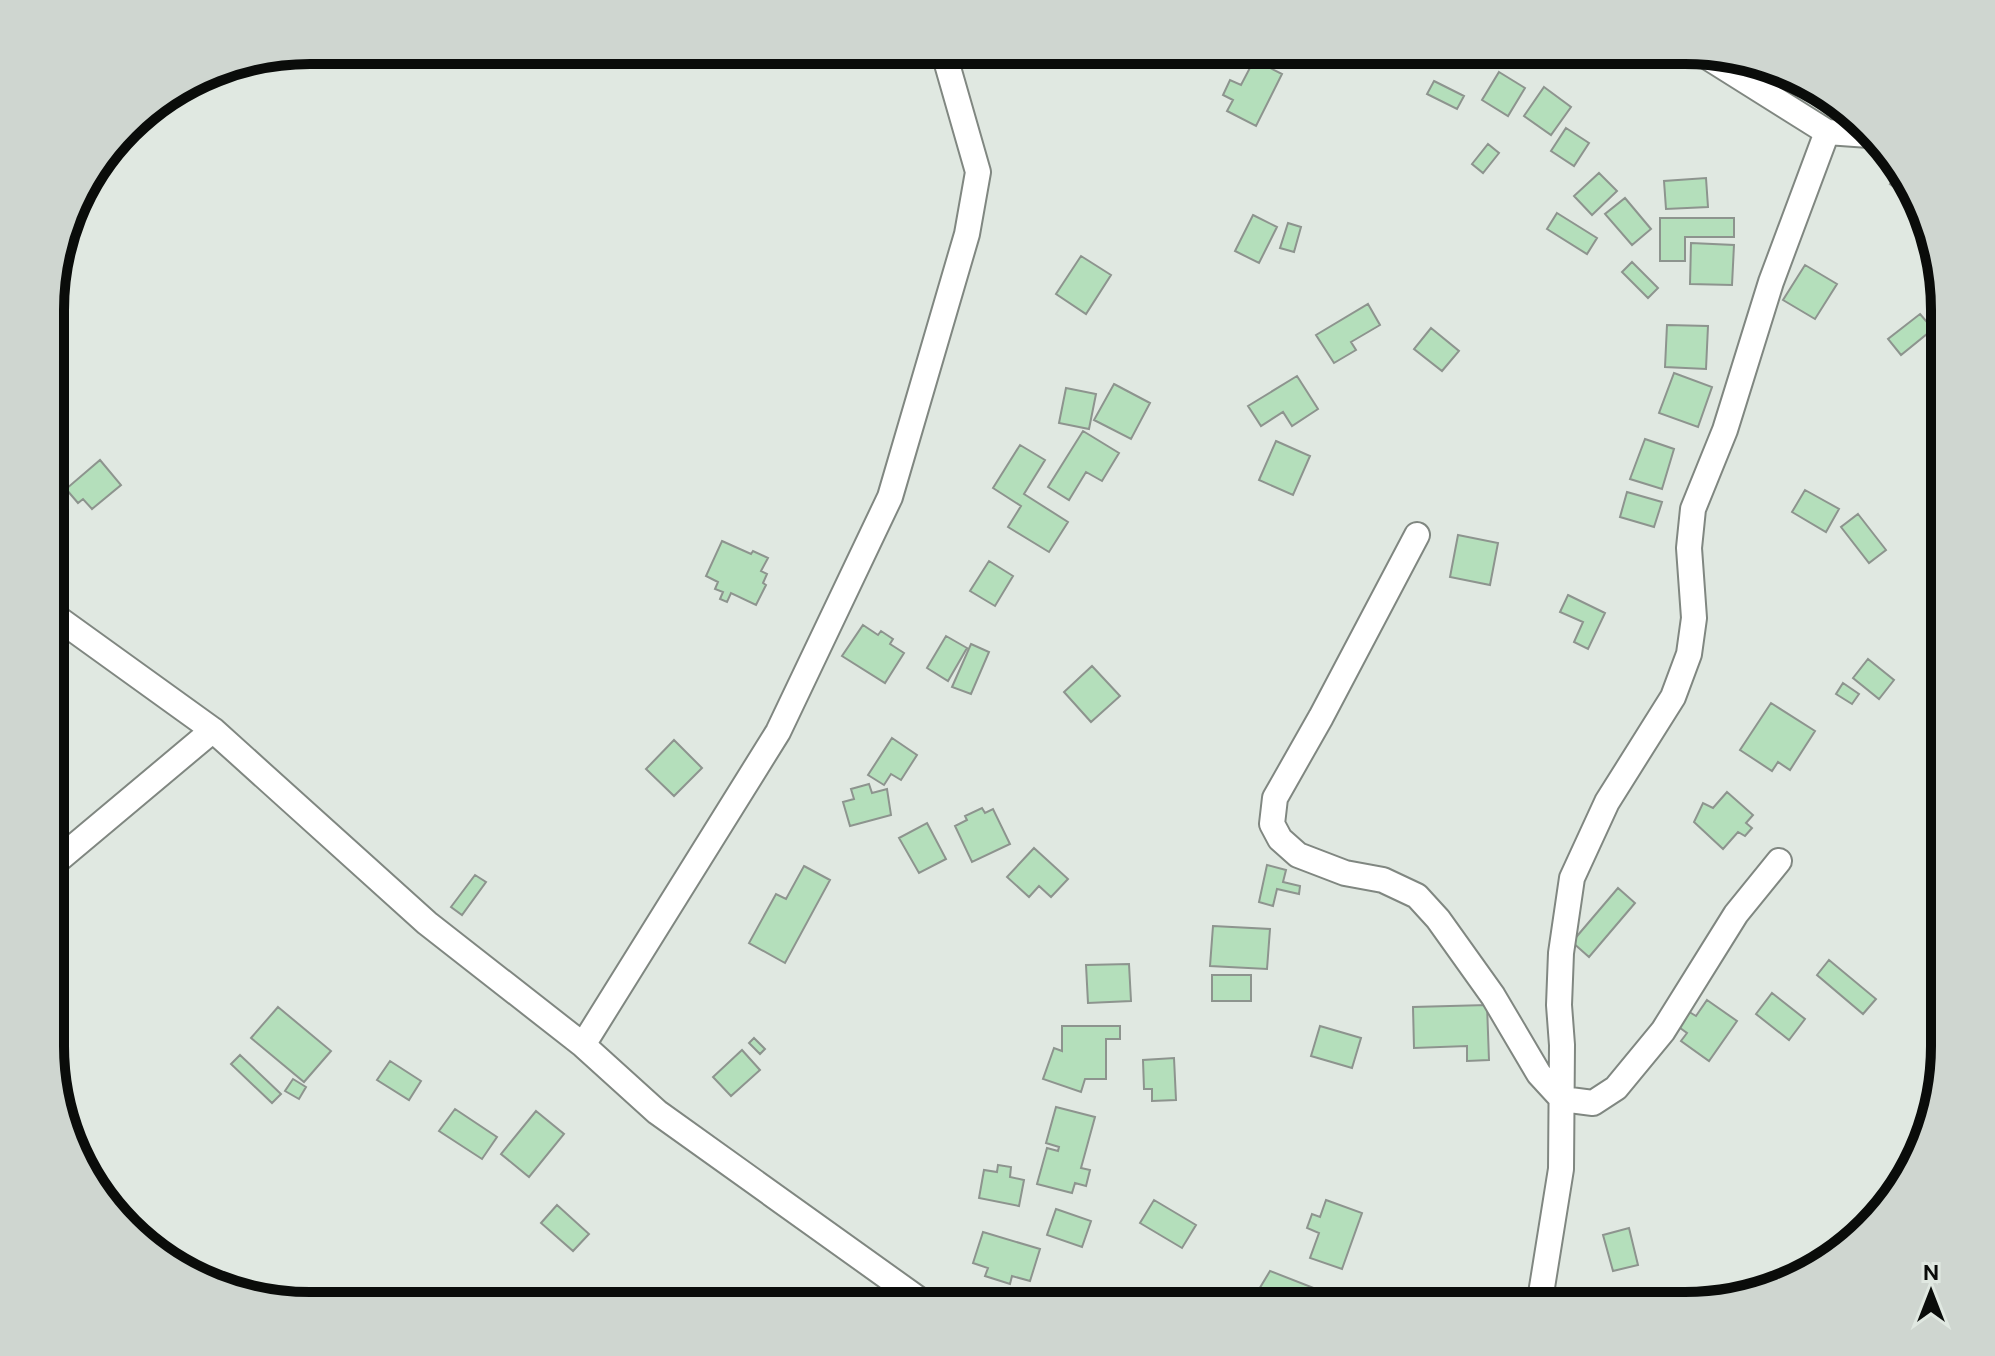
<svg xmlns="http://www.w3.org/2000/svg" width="1995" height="1356" viewBox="0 0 1995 1356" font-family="'DM Sans',sans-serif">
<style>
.building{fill:#b4dfbb;stroke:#8d948e;stroke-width:2}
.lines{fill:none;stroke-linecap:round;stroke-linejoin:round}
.minor-casing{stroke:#808781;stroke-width:28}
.minor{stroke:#fff;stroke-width:24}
.rim{fill:none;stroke:#0a0c0a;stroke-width:10}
</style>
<rect width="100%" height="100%" fill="#e0e8e1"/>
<!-- building -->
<path class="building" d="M1254,60L1282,74L1256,126L1227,111L1233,100L1223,95L1230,80L1241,85Z
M1499,72L1525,88L1508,116L1482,100Z
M1434,81L1464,96L1457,109L1427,94Z
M1544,87L1571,107L1551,135L1524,116Z
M1566,128L1589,143L1574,166L1551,151Z
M1488,144L1499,153L1483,173L1472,164Z
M1900,172L1918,194L1920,207L1890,184Z
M1599,173L1617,191L1592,215L1574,196Z
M1706,178L1708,207L1666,209L1664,181Z
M1625,198L1651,229L1632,245L1605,214Z
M1557,213L1597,238L1587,254L1547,229Z
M1253,215L1277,227L1259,263L1235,251Z
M1660,218H1734V237H1685V261H1660Z
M1288,223L1301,227L1294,252L1280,248Z
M1691,243L1734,245L1732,285L1690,284Z
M1081,256L1111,275L1086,314L1056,294Z
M1632,262L1658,288L1648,298L1622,272Z
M1805,265L1837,284L1815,319L1783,300Z
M1368,304L1380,325L1351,342L1356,350L1334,363L1316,335Z
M1920,314L1933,329L1901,355L1888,339Z
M1667,325L1708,326L1706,369L1665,367Z
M1431,328L1459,351L1442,371L1414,349Z
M1674,373L1712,387L1698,427L1659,413Z
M1297,376L1318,409L1292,426L1283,412L1261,426L1248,406Z
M1114,384L1150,403L1131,439L1094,420Z
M1066,388L1096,394L1089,429L1059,423Z
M1083,431L1119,453L1102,481L1086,472L1069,500L1048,487Z
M1645,439L1674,449L1662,489L1630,479Z
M1276,441L1310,456L1293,495L1259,480Z
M1020,445L1045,460L1024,494L1068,522L1049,552L1008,527L1021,506L993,488Z
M100,460L121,485L92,509L83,499L78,503L66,489Z
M1805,490L1839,509L1826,532L1792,512Z
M1627,492L1662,502L1654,527L1620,517Z
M1858,514L1886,550L1869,563L1841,527Z
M1458,535L1498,543L1490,585L1450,577Z
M722,541L751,554L753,551L768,558L761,571L767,574L763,583L766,585L756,605L731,593L727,602L720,599L723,592L715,589L718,582L706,576Z
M989,561L1013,576L995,606L970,591Z
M1568,595L1605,613L1588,649L1574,642L1583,622L1560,612Z
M863,625L878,635L881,631L893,639L890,644L904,653L885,683L842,656Z
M946,636L967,648L948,681L927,668Z
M971,644L989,652L971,694L952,687Z
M1868,659L1894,680L1879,699L1853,678Z
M1092,666L1120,696L1091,722L1064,692Z
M1843,683L1859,694L1852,704L1836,694Z
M1771,703L1815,731L1790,770L1778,762L1772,771L1740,750Z
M892,738L917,755L901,780L891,774L884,785L868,775Z
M674,740L702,768L674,796L646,769Z
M869,784L872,793L887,789L891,815L850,826L843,802L854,799L851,789Z
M1727,792L1753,815L1746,823L1752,828L1745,836L1738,832L1723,849L1694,822L1703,803L1713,808Z
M1944,796V823L1931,811Z
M982,808L985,813L993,809L1010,844L972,862L955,826L967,820L965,816Z
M927,823L946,859L919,873L899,838Z
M1034,848L1068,879L1051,897L1039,886L1029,897L1007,877Z
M1267,865L1286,870L1283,882L1300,886L1299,894L1277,889L1273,906L1259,902Z
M804,866L830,880L785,963L749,943L776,894L786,899Z
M475,875L486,882L462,915L451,907Z
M1618,888L1635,903L1589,957L1572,942Z
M1213,926L1270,929L1267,969L1210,966Z
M1829,960L1876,999L1863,1014L1817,975Z
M1129,964L1131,1001L1088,1003L1086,965Z
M1212,975H1251V1001H1212Z
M1772,993L1805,1019L1789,1040L1756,1014Z
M1707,1000L1737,1021L1709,1061L1681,1041L1687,1033L1676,1025L1686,1010L1696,1016Z
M1487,1005L1489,1060L1467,1061V1046L1414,1048L1413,1007Z
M278,1007L331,1051L304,1082L251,1038Z
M1062,1026H1120V1039H1106V1079H1085L1081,1092L1043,1079L1054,1048L1062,1051Z
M1320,1026L1361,1038L1352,1068L1311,1056Z
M754,1038L765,1049L760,1054L749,1043Z
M742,1050L760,1070L731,1096L713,1077Z
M240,1055L281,1094L272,1103L231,1064Z
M1174,1058L1176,1100L1152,1101V1089H1144L1143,1060Z
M390,1061L421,1081L409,1100L377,1080Z
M293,1079L306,1087L299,1099L285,1091Z
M1056,1107L1095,1117L1081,1168L1090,1170L1086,1186L1075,1183L1072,1193L1037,1184L1047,1148L1058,1151L1059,1147L1046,1143Z
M455,1109L497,1137L482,1159L439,1131Z
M536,1111L564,1134L529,1177L501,1154Z
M998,1165L1011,1167L1010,1177L1024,1180L1019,1206L979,1198L984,1170L997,1172Z
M1154,1200L1196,1225L1182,1248L1140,1223Z
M1326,1200L1362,1213L1342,1269L1310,1258L1319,1233L1307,1228L1312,1214L1320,1217Z
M557,1205L589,1234L573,1251L541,1223Z
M1056,1209L1091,1221L1082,1247L1047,1235Z
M1629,1228L1638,1265L1613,1271L1603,1235Z
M983,1232L1040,1249L1030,1281L1012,1276L1010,1284L985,1276L988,1268L973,1263Z
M1270,1271L1329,1294L1322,1306H1283L1258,1291Z"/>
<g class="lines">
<!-- minor casing -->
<g class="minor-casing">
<path id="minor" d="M1698,51L1827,132L1869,135
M1417,535L1321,717L1275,798L1272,824L1280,839L1298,855L1345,873L1383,880L1417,896L1438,919L1493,996L1539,1074L1562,1099L1593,1103L1616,1088L1663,1031L1736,914L1779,861
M52,614L213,730L427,923L583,1045L657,1112L928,1306
M52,865L213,730
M583,1045L778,732L890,497L967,234L978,172L943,50
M1539,1306L1561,1169L1562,1045L1559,1005L1561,953L1572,878L1607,802L1673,697L1689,654L1694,618L1689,548L1693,509L1725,430L1771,282L1827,132"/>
</g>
<!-- minor -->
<use href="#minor" class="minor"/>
</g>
<!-- crop -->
<path d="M0 0H1995V1356H0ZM310 64H1685A246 246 0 0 1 1931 310V1046A246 246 0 0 1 1685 1292H310A246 246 0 0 1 64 1046V310A246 246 0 0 1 310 64Z" fill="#cfd6d0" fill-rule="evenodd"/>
<path class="rim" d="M310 64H1685A246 246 0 0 1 1931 310V1046A246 246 0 0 1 1685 1292H310A246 246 0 0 1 64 1046V310A246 246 0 0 1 310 64Z"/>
<!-- north arrow -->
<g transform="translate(1931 1292)" stroke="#e0e8e1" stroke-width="6" paint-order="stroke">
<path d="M0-6L14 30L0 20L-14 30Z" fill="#0a0c0a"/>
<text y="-12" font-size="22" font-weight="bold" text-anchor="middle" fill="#0a0c0a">N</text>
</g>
</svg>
